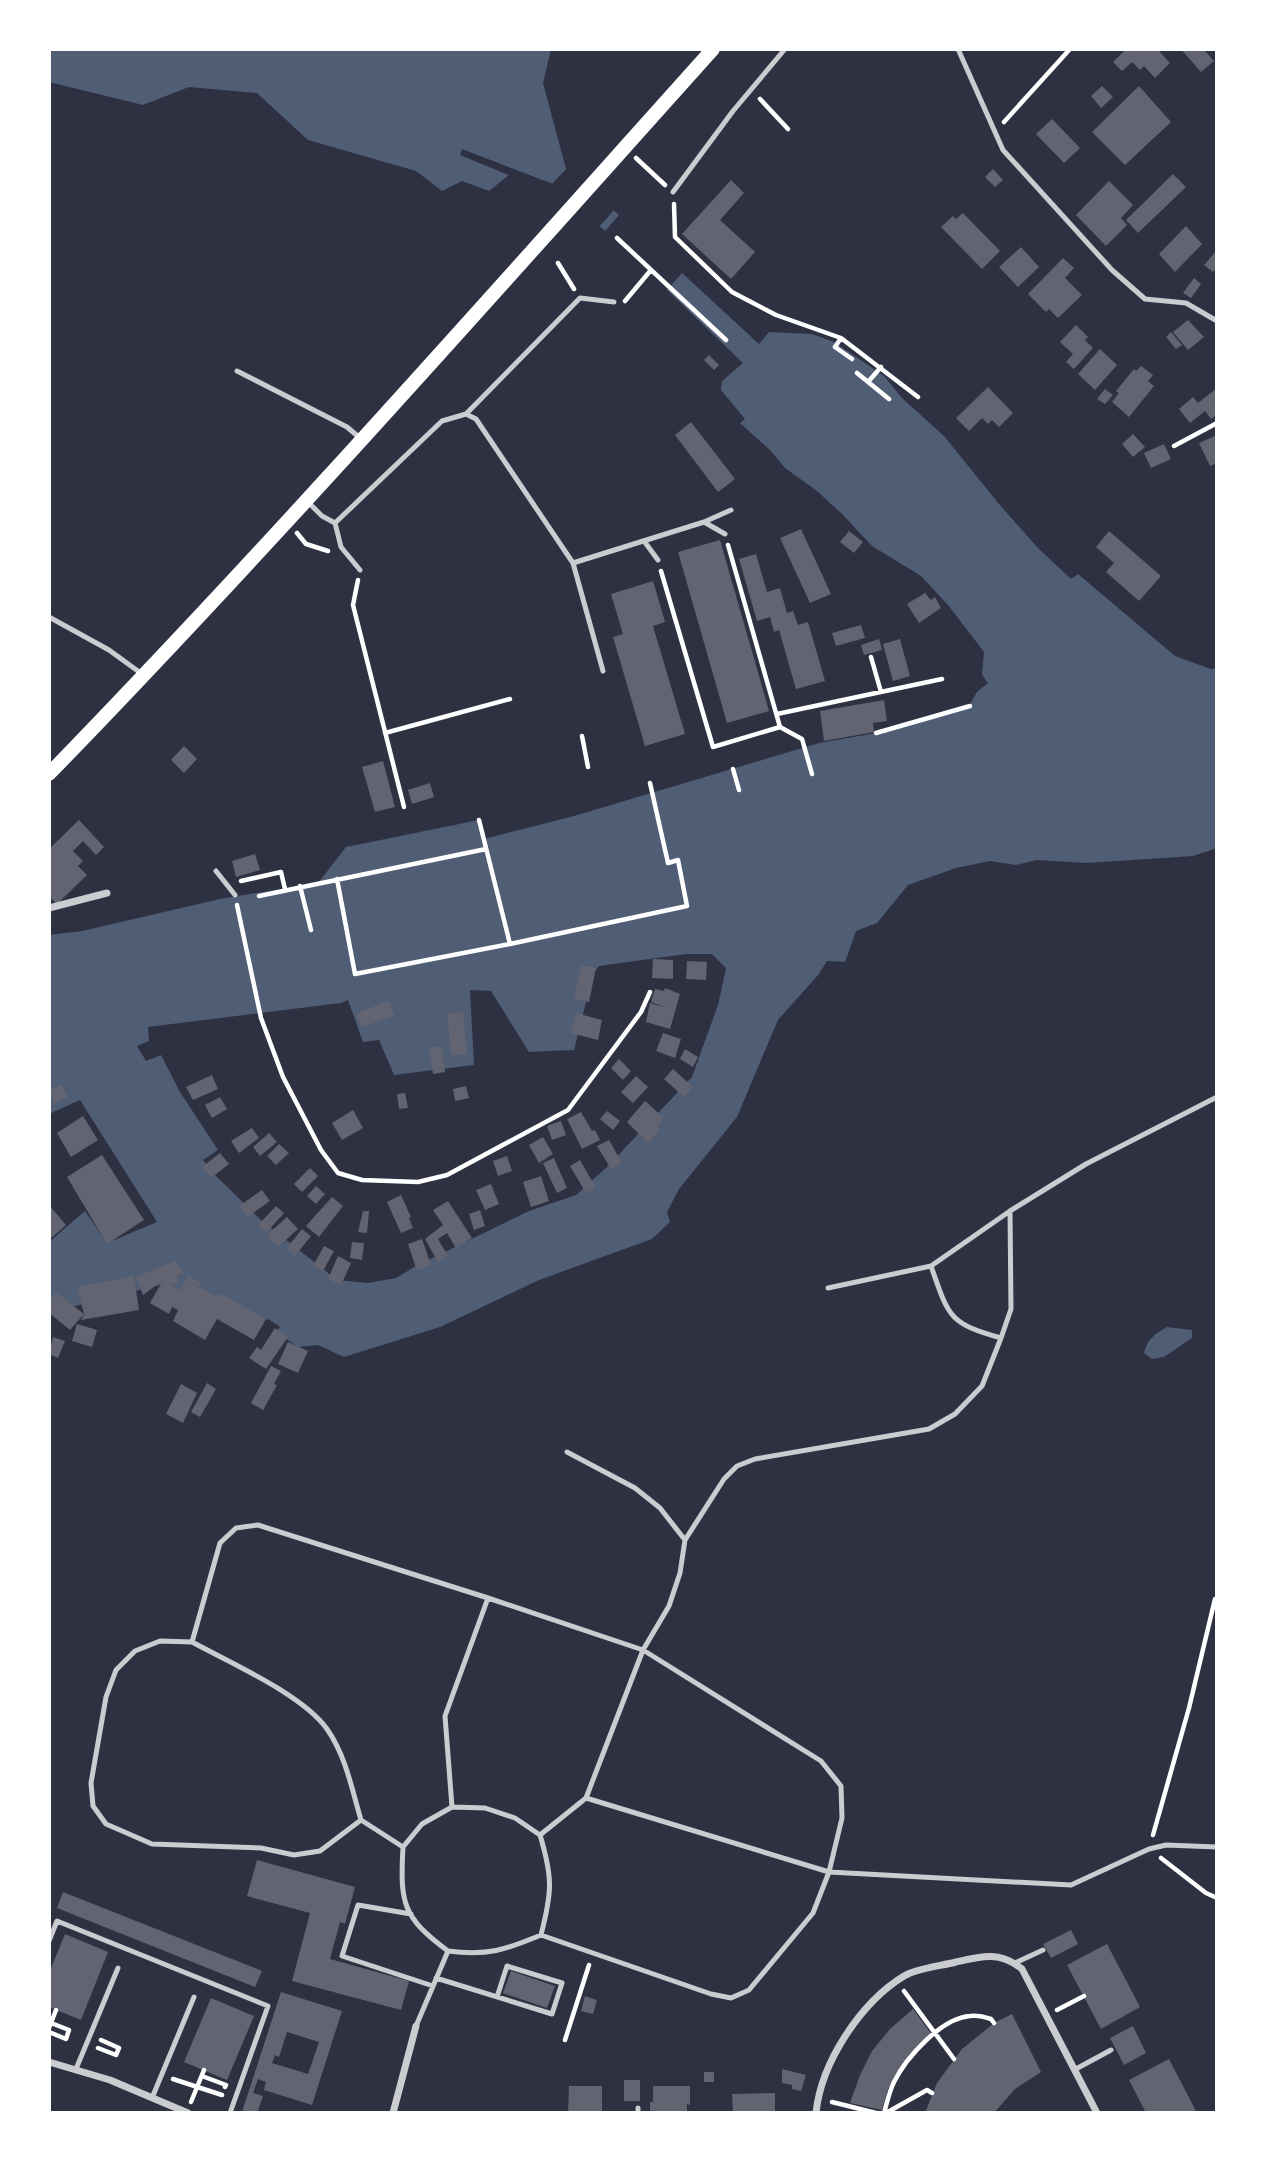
<svg xmlns="http://www.w3.org/2000/svg" width="1266" height="2162" viewBox="0 0 1266 2162" font-family="Commissioner,sans-serif">
<style>
.water{fill:#4f5d75;fill-rule:evenodd}
.pier{fill:#2d3142}
.building{fill:#626471;fill-rule:evenodd}
.lines{fill:none;stroke-linecap:round;stroke-linejoin:round}
.path{stroke:#fff;stroke-width:4.5}
.service{stroke:#caccd0;stroke-width:5}
.minor{stroke:#caccd0;stroke-width:7}
.secondary{stroke:#fff;stroke-width:14}
</style>
<rect width="100%" height="100%" fill="#2d3142"/>
<!-- water -->
<path class="water" d="M49,49H551L543,83L566,169L619,215L605,231L553,184L463,150L461,155L509,175L489,191L462,181L442,191L416,171L308,140L257,93L189,87L143,105L49,82Z
M682,273L759,344L769,332L812,334L834,342L884,376L902,398L944,436L999,504L1038,548L1071,579L1078,574L1175,656L1211,669L1217,668V848L1193,856L1087,863L1037,860L1016,865L990,861L956,868L908,885L877,923L856,931L845,962L827,961L819,974L778,1020L737,1117L679,1189L667,1212L670,1222L652,1239L539,1280L440,1327L344,1357L318,1345L298,1347L276,1332L280,1327L270,1320L246,1315L160,1285L51,1312L49,1242L85,1211L107,1243L157,1222L80,1100L49,1114V935L82,931L220,899L318,883L346,847L479,820L484,839L574,816L819,743L876,733L969,706L977,692L988,683L982,675L984,652L948,605L921,576L872,546L843,515L817,491L785,468L771,451L740,423L745,419L721,390L722,381L743,363L667,290ZM686,954H712L726,968L718,1005L692,1077L607,1167L576,1195L529,1211L416,1266L396,1278L368,1283L337,1280L261,1220L213,1173L203,1160L218,1150L180,1092L161,1055L146,1061L137,1046L149,1041L148,1027L341,1003L348,1000L363,1042L379,1040L394,1075L474,1065L470,990L491,991L529,1052L574,1050L593,974L599,966Z
M1167,1327L1192,1330V1338L1164,1357L1152,1359L1144,1353C1147,1339 1155,1334 1167,1327Z"/>
<!-- pier -->
<path class="pier" d="M462,149L552,184L569,166L616,208L597,229L551,187L511,172L512,176L460,155Z"/>
<!-- building -->
<path class="building" d="M1126,49H1162L1159,51L1170,63L1155,78L1144,66L1140,70L1132,62L1122,71L1113,62Z
M1181,49H1203L1214,61L1201,72Z
M1102,86L1113,97L1101,108L1091,96Z
M1139,86L1171,122L1125,165L1092,132Z
M1052,119L1080,148L1064,163L1036,134Z
M993,169L1003,180L995,187L985,177Z
M1173,174L1186,187L1138,233L1126,220Z
M731,180L744,193L720,220L755,252L731,279L682,234Z
M1109,181L1133,205L1121,218L1127,225L1106,246L1076,215Z
M963,213L1000,251L982,269L941,227L953,216L956,219Z
M1186,226L1202,244L1175,272L1159,254Z
M1021,247L1039,267L1018,287L999,267Z
M1217,250V268L1213,272L1204,265Z
M1063,258L1074,268L1065,278L1082,295L1058,318L1049,309L1046,312L1028,294Z
M1194,278L1201,284L1191,298L1183,293Z
M1188,320L1204,337L1188,350L1173,332Z
M1076,325L1088,337L1085,340L1093,348L1074,369L1066,362L1073,354L1060,342Z
M1171,332L1182,345L1176,349L1166,337Z
M1100,349L1117,365L1095,390L1078,374Z
M709,355L719,365L714,370L704,360Z
M1141,366L1153,375L1148,381L1154,386L1129,417L1112,402L1119,393L1116,391L1134,369L1136,371Z
M988,387L1013,413L999,427L992,420L988,424L982,418L969,431L956,418Z
M1217,388V414L1211,419L1205,411L1190,423L1179,409L1193,397L1198,403Z
M1105,389L1113,395L1105,404L1097,399Z
M691,422L735,479L718,492L675,435Z
M1133,434L1145,447L1133,457L1122,444Z
M1217,435V463L1210,466L1199,443Z
M1164,444L1171,459L1151,468L1144,453Z
M801,529L831,594L810,603L780,538Z
M849,531L863,542L854,553L840,542Z
M1109,531L1161,576L1139,601L1106,572L1114,563L1096,547Z
M720,540L769,711L727,723L678,552Z
M756,554L767,592L780,588L787,613L793,611L798,625L808,622L825,681L796,689L779,630L774,632L770,617L757,621L739,559Z
M653,581L665,622L653,626L685,734L645,746L613,637L623,634L611,594Z
M925,593L931,600L935,597L941,608L919,623L907,604Z
M861,625L865,638L836,646L832,633Z
M879,639L882,650L864,655L861,645Z
M900,639L910,676L893,681L883,644Z
M884,700L887,721L873,723L874,732L824,741L820,711Z
M184,746L197,759L184,773L171,760Z
M383,761L395,807L375,812L362,767Z
M430,783L434,797L412,804L408,790Z
M79,820L104,847L96,855L83,841L73,851L83,861L78,866L87,875L57,904L49,896V849Z
M255,854L260,870L236,877L232,861Z
M653,959L673,960V979L652,978Z
M687,961L707,962L706,980L686,979Z
M581,965L596,968L589,1002L574,999Z
M665,988L680,994L670,1029L646,1022L650,1003L667,1008L651,1002L655,989L664,991Z
M389,1001L394,1016L361,1027L356,1013Z
M463,1012L467,1054L451,1055L447,1013Z
M576,1013L602,1020L598,1040L571,1033Z
M663,1033L681,1039L675,1058L656,1051Z
M442,1046L445,1072L433,1074L429,1048Z
M685,1049L698,1057L693,1067L680,1059Z
M619,1059L631,1071L623,1080L611,1068Z
M673,1069L693,1087L684,1097L664,1079Z
M212,1075L218,1089L193,1100L186,1087Z
M636,1076L648,1087L633,1103L621,1092Z
M61,1084L68,1097L54,1104L49,1090Z
M466,1086L469,1098L455,1101L453,1089Z
M405,1093L408,1108L399,1109L397,1094Z
M220,1097L227,1109L212,1118L205,1105Z
M645,1101L664,1118L657,1126L660,1130L648,1143L627,1122Z
M353,1110L363,1128L342,1140L332,1123Z
M607,1111L620,1121L613,1130L600,1119Z
M581,1112L592,1131L595,1130L600,1140L582,1149L567,1119Z
M83,1116L98,1140L71,1157L57,1133Z
M561,1121L566,1135L552,1140L547,1126Z
M252,1128L259,1138L239,1153L231,1141Z
M269,1133L277,1142L260,1156L253,1147Z
M543,1137L553,1154L539,1163L529,1145Z
M609,1140L622,1163L611,1169L597,1146Z
M279,1144L289,1153L276,1165L267,1156Z
M220,1153L229,1164L211,1178L202,1167Z
M102,1155L144,1220L107,1244L67,1177Z
M507,1156L512,1171L498,1176L493,1161Z
M554,1158L567,1188L557,1193L543,1163Z
M580,1160L596,1188L586,1193L570,1166Z
M310,1168L318,1176L302,1192L294,1184Z
M541,1176L549,1201L531,1207L523,1182Z
M491,1184L499,1204L485,1210L476,1190Z
M316,1186L325,1194L316,1204L307,1196Z
M262,1190L270,1201L247,1217L239,1206Z
M401,1195L411,1217L409,1218L413,1228L401,1233L387,1202Z
M332,1197L343,1206L319,1237L306,1226Z
M448,1201L472,1238L456,1248L447,1233L438,1239L448,1256L438,1262L425,1239L443,1225L433,1210Z
M49,1205L66,1225L49,1240Z
M276,1206L284,1213L266,1233L258,1225Z
M480,1210L485,1226L474,1230L469,1214Z
M363,1211H369L367,1233L358,1232Z
M287,1217L298,1229L278,1247L267,1235Z
M302,1229L311,1236L295,1256L286,1249Z
M422,1239L431,1265L417,1271L408,1244Z
M352,1242L364,1243L362,1260L350,1258Z
M324,1246L334,1251L323,1271L313,1266Z
M338,1256L351,1263L341,1285L328,1279Z
M175,1261L184,1273L177,1275L178,1283L170,1284L180,1290L188,1276L201,1283L199,1287L218,1297L220,1293L266,1319L254,1340L217,1319L205,1340L173,1321L178,1310L172,1307L169,1314L150,1303L163,1280L143,1295L136,1277Z
M134,1276L139,1310L81,1320L84,1314L77,1287Z
M56,1292L84,1314L70,1330L49,1313V1301Z
M77,1324L97,1330L92,1347L72,1341Z
M275,1328L288,1337L266,1369L249,1358L257,1347L261,1350Z
M53,1337L65,1341L58,1358L49,1354Z
M288,1342L308,1351L298,1373L278,1364Z
M271,1366L281,1371L274,1384L277,1385L263,1410L251,1403Z
M207,1383L216,1389L200,1417L191,1412Z
M181,1384L197,1393L183,1423L166,1414Z
M257,1860L355,1887L345,1924L340,1922L330,1959L409,1981L401,2010L292,1981L310,1913L247,1896Z
M63,1892L262,1971L255,1987L57,1908Z
M1071,1930L1078,1944L1051,1958L1043,1944Z
M65,1934L108,1952L81,2020L49,2007V1973Z
M1107,1944L1140,2007L1101,2029L1067,1965Z
M511,1971L555,1986L547,2008L503,1993Z
M281,1992L342,2011L312,2105L264,2090L266,2082L258,2079L253,2093L263,2096L257,2113H244L242,2112ZM287,2032L319,2042L308,2074L272,2063L275,2055L279,2057Z
M585,1996L597,2000L593,2014L581,2011Z
M211,1998L254,2016L227,2080L184,2062Z
M913,2009L932,2035L914,2051L900,2068L888,2089L882,2110L850,2103L860,2075L872,2051L890,2029Z
M1012,2014L1041,2072L1015,2089L994,2113H925L937,2083L962,2049L994,2023Z
M1133,2026L1146,2053L1124,2065L1110,2038Z
M1169,2059L1197,2113H1146L1129,2080Z
M782,2069L806,2075L801,2091L792,2089V2085L782,2083Z
M704,2072H714V2082H704Z
M624,2080H640V2101H624Z
M569,2086H602V2113H568Z
M653,2086H690V2105L687,2104V2113H650V2102H653Z
M775,2093V2113H733L732,2094Z"/>
<g class="lines">
<!-- path -->
<path class="path" d="M760,99L788,129
M1004,122L1070,49
M636,158L665,185
M674,204L675,237L732,292L776,315L841,338L918,397
M617,238L726,340
M558,263L574,289
M625,301L651,270
M841,338L835,347L852,359
M857,373L889,399
M868,382L881,367
M1174,446L1217,423
M297,533L306,544L328,551
M661,571L713,747L780,727L728,545
M358,580L353,605L404,807
M871,657L881,692
M777,714L942,679
M780,727L802,739L812,774
M385,733L510,699
M876,733L970,706
M582,736L588,767
M733,769L739,790
M337,879L355,974L510,944L479,820
M241,881L281,872L285,889
M300,886L311,930
M259,896L486,849
M237,905L261,1018L283,1077L321,1150L338,1173L362,1180L418,1182L447,1175L568,1110L641,1012L650,992
M510,944L687,906L678,860L668,863L650,783
M1153,1835L1189,1708L1215,1599
M1161,1858L1206,1893L1217,1898
M904,1991L954,2059
M1057,2010L1084,1996
M49,2028L56,2010
M49,2032L66,2039L69,2030L51,2023
M565,2040L589,1965
M98,2048L116,2055L119,2048L101,2040
M202,2076L226,2085L225,2087
M173,2079L222,2095
M191,2102L204,2070
M832,2102L876,2113
M884,2113C887,2103 889,2092 894,2082C906,2058 941,2018 970,2016C977,2015 985,2017 991,2019L994,2023
M886,2113L927,2090L932,2093"/>
<!-- service -->
<path class="service" d="M958,49L1003,150L1112,270L1145,299L1186,303L1217,321
M673,192L733,111L785,49
M237,371L347,427L360,438
M466,414L476,419L573,563L704,522L725,534
M307,501L322,516L335,523L341,547L360,570
M704,522L731,510
M335,523L442,421L466,414L580,298L614,302
M644,541L658,560
M573,563L603,671
M49,617L109,650L142,674
M216,871L235,895
M828,1288L931,1266
M1001,1338L1011,1309L1010,1211
M685,1540L724,1479L737,1466L755,1459L929,1429L955,1414L982,1386L1001,1338C948,1323 949,1317 931,1266L1010,1211L1086,1164L1217,1097
M192,1642L160,1641L135,1651L116,1670L106,1697L91,1783L93,1806L106,1824L152,1844L261,1848L294,1855L320,1851L361,1820
M452,1807L445,1716L488,1598
M403,1847L422,1824L452,1807L485,1808L515,1818L540,1835
M411,1914L358,1905L342,1956L433,1986
M541,1935L711,1994L731,1998L749,1990L813,1913L829,1872L586,1798
M49,1941L57,1921L268,2006L230,2113
M448,1951C488,1956 505,1950 541,1935C552,1892 553,1878 540,1835L586,1798L643,1650L669,1606L680,1573L685,1540L660,1508L635,1488L567,1452
M1015,1963L1043,1950
M436,1978L552,2014L562,1983L507,1966L497,1997
M416,2026L448,1951C402,1917 400,1903 403,1847L361,1820C352,1790 346,1756 327,1729C303,1695 231,1663 192,1642L220,1543L236,1528L258,1525L488,1598L643,1650L821,1761L841,1786L842,1818L829,1872L1071,1885L1149,1849L1166,1845L1217,1847
M76,2069L118,1968
M1074,2070L1111,2050
M152,2098L194,1997
M638,2108V2113"/>
<!-- minor -->
<path class="minor" d="M49,908L107,893
M49,2062L110,2080L188,2113
M393,2113L416,2026
M816,2113C821,2063 860,2003 904,1976C918,1968 941,1966 956,1962C982,1956 1000,1951 1022,1969L1097,2113"/>
<!-- secondary -->
<path class="secondary" d="M49,774C277,539 494,293 713,49"/>
</g>
<!-- border -->
<rect width="1266" height="2162" fill="none" stroke="#ffffff" stroke-width="102"/>
</svg>
